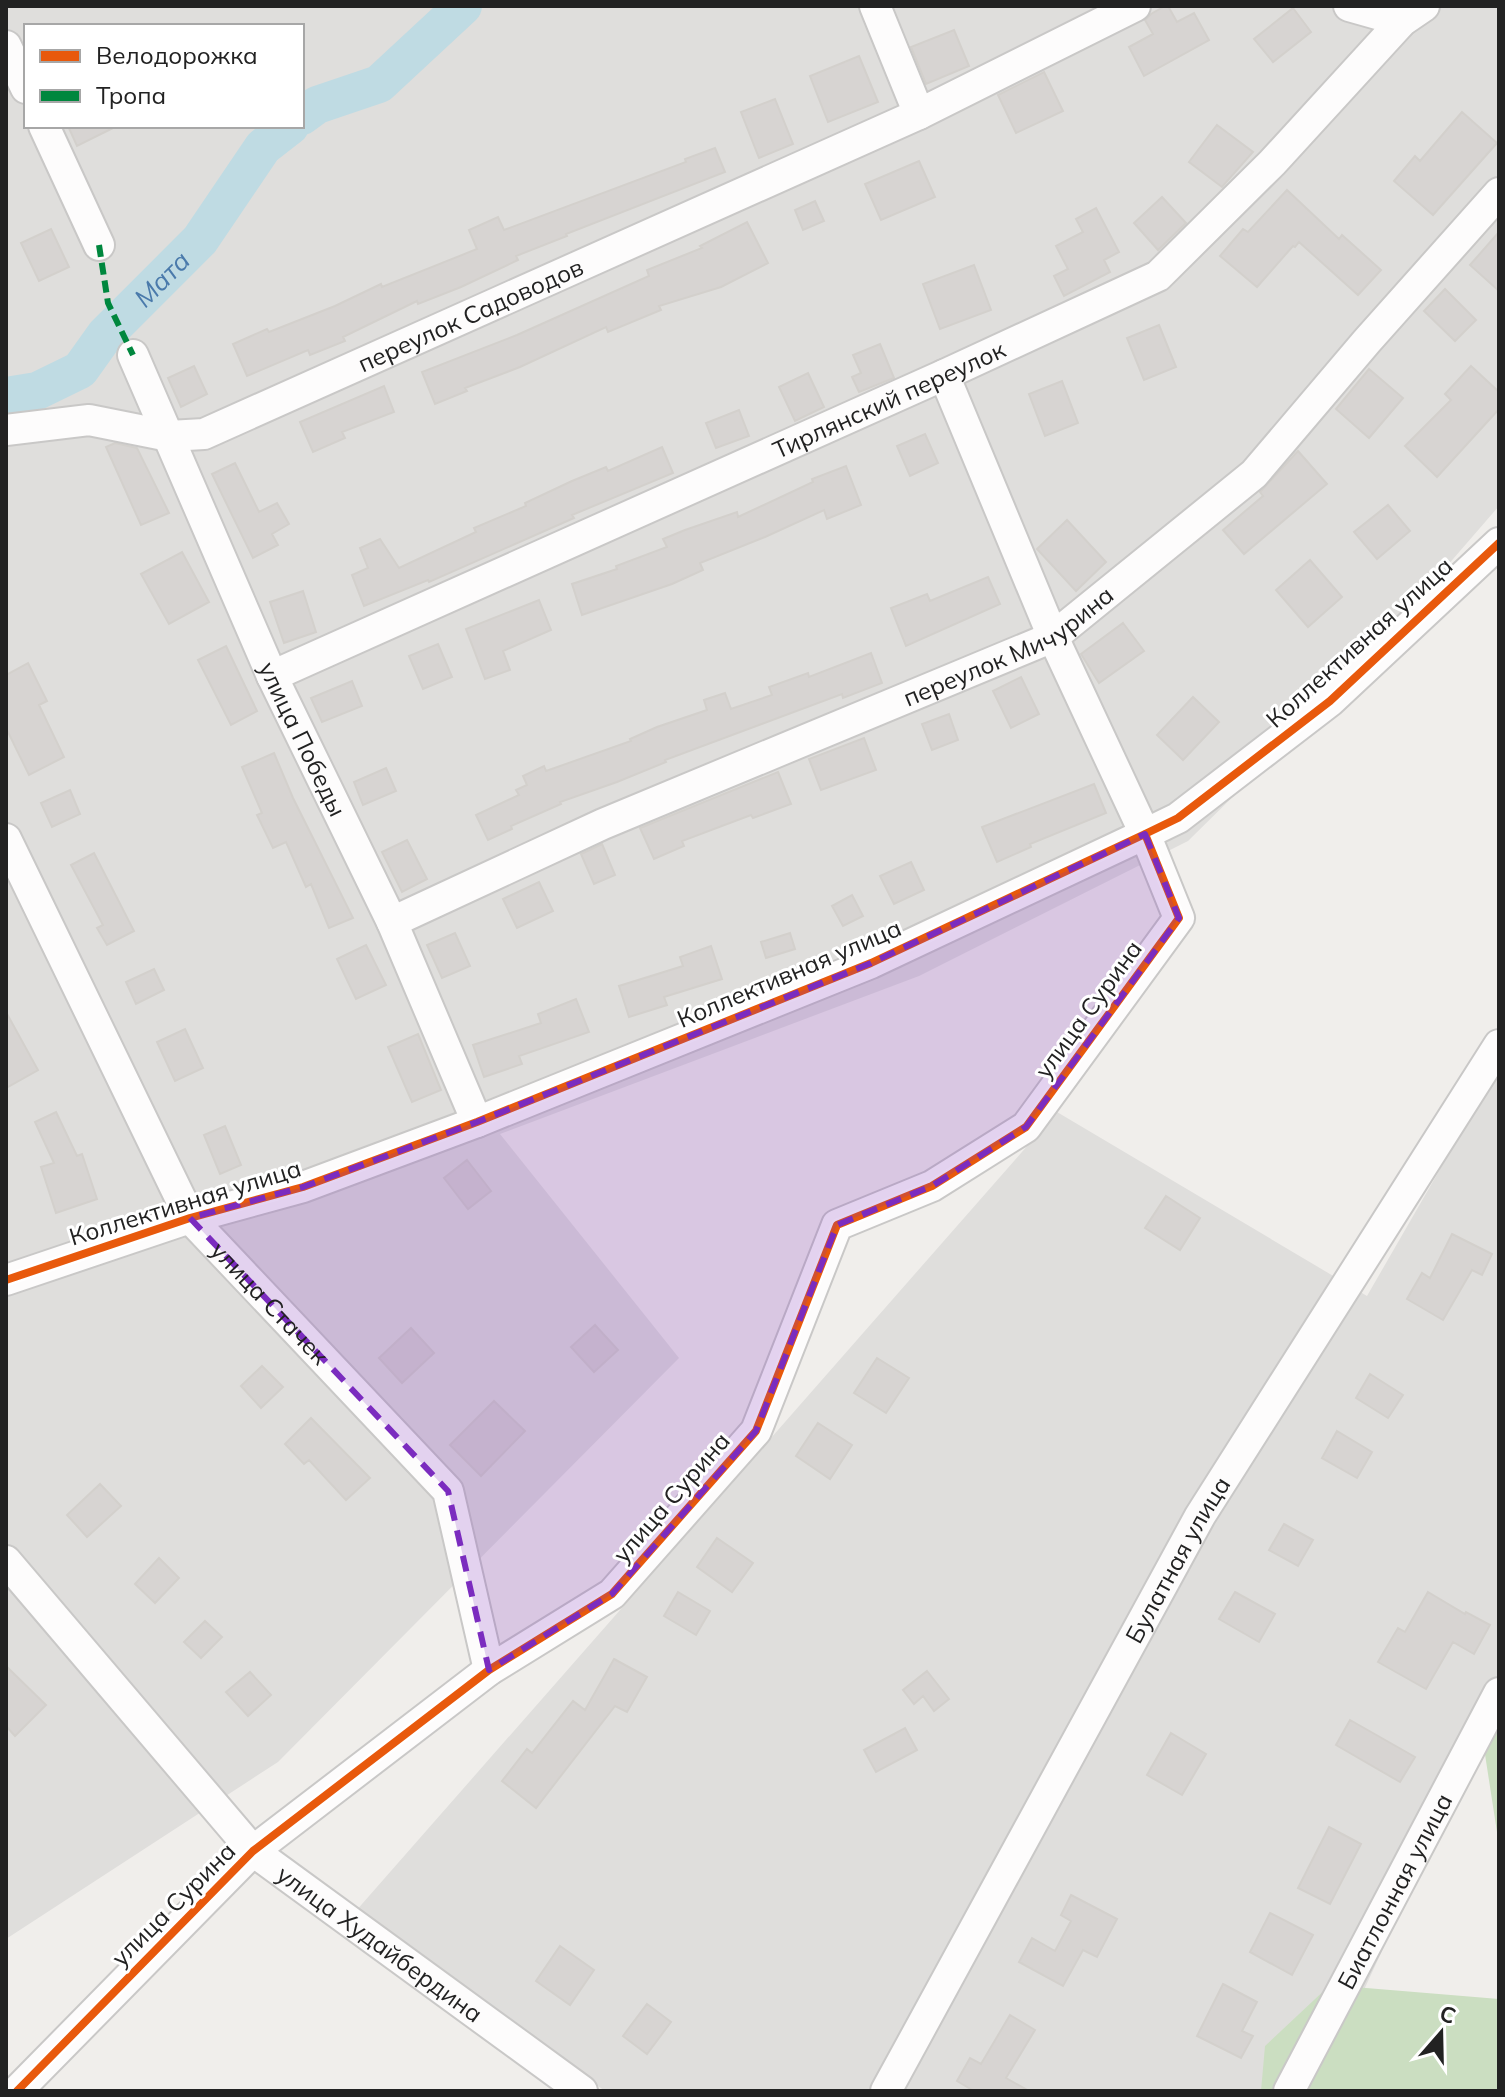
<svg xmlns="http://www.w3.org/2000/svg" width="1505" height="2097" viewBox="0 0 1505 2097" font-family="Mulish,sans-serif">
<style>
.residential{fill:#dfdedc;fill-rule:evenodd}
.forest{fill:#cbdec1}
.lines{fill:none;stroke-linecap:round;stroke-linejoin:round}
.river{stroke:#bfdbe3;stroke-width:38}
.building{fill:#d7d4d2;stroke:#d3d0cc;stroke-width:2}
.minor-casing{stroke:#c9c8c7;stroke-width:34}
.minor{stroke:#fdfcfc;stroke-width:30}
.quiet{stroke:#00873e;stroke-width:6;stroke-dasharray:12 6;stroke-linecap:butt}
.cycleway-casing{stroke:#fff;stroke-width:13}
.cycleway{stroke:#e8590c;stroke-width:8}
.marked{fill:#7b2cbf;fill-opacity:0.2;stroke:#7b2cbf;stroke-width:6;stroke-dasharray:16 10;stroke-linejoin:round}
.labels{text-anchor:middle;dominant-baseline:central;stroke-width:6;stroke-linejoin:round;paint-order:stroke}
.street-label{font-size:24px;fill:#222;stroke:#fff}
.water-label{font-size:26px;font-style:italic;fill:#4a7aab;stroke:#fff}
</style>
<rect width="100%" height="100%" fill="#f0eeeb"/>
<!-- residential -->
<path class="residential" d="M6,6H1499V506L1330,701L1188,841L919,976L500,1134L679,1358L278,1762L6,1939ZM26,26H302V126H26Z
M1499,1067V1699L1317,2091H605L355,1912L1057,1112L1367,1296Z"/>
<!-- forest -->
<path class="forest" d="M1499,1680V1845L1478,1709Z
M1330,1985L1499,1999V2091H1261L1265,2046Z"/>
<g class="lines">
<!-- river -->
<g class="river">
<path d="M302,116L317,105L379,84L463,6"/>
<path id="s1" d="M6,396L37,391L80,370L105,335L200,240L263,147L290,126"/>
</g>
</g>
<!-- building -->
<path class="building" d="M1165,6H1168L1177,22L1194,13L1209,40L1144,76L1129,47L1153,34L1145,20L1151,14Z
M1293,8L1311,32L1273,62L1254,39Z
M954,30L969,66L926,84L911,47Z
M859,56L878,102L828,122L810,76Z
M1044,72L1063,111L1016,133L998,95Z
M775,99L793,144L759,158L741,112Z
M1462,112L1497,143L1433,215L1394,181L1415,156L1420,161Z
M1217,125L1253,152L1222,187L1189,162Z
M68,126H117L77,146Z
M715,148L725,172L566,234L567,236L516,256L518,260L461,287L418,304L417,301L343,337L345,341L310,355L308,350L247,376L233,344L267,329L269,332L335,306L381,284L382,287L477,249L469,230L498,217L504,230L686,162L685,159Z
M919,161L935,197L881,220L865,184Z
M1287,190L1339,239L1342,235L1381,270L1358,295L1299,242L1295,247L1293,246L1257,287L1220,256L1243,229L1248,232Z
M1162,197L1186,223L1158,250L1134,223Z
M815,201L824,221L803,230L795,210Z
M1096,208L1119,252L1104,260L1110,272L1064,296L1054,276L1068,269L1056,246L1083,232L1076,219Z
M747,222L768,263L721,287L659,306L661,310L608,332L606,327L520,367L465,388L467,391L435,404L422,372L517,335L649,276L647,270L702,248L700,246Z
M51,229L69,267L39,281L21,243Z
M1499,232V291L1470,265Z
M974,265L991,310L940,329L923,284Z
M1445,289L1476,320L1455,341L1424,311Z
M1159,325L1176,367L1144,380L1127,338Z
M880,344L894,378L859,392L852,377L861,373L853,355Z
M194,366L207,394L181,407L168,378Z
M1471,366L1499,392V409L1437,477L1405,446L1451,400L1445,394Z
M1369,369L1403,398L1369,438L1336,409Z
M808,373L824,407L795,421L779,387Z
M1062,381L1078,423L1045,436L1029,394Z
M384,386L394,412L342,432L345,438L313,452L300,422Z
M739,410L749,436L716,448L706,423Z
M925,434L938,463L910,476L897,446Z
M115,443L137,448L169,513L141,525L106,447Z
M662,447L673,473L572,515L574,518L429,582L428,580L364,606L352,575L368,568L360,548L380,539L399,568L476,532L474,528L526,506L525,503L572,481L606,467L608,471Z
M1298,451L1327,484L1244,554L1223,530L1263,496L1260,492Z
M235,463L259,512L277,503L289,524L272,534L278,545L253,558L212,474Z
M846,466L861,505L827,519L824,510L765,537L700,563L703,570L672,584L582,615L572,584L617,569L616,566L667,547L663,539L685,530L737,512L738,517L813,482L812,479Z
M1388,505L1410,531L1377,559L1354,532Z
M1067,520L1106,562L1076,591L1037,549Z
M182,552L209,602L169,624L141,574Z
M1310,560L1342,597L1308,627L1276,590Z
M988,577L1000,604L906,646L891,608L927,594L930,601Z
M303,591L316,632L284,643L270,602Z
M539,600L551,630L503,651L510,670L485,679L466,629Z
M1123,623L1144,651L1099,683L1081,654Z
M438,644L452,677L423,689L409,656Z
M226,646L257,711L231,725L198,660Z
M871,653L882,683L843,698L842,694L665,760L666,762L617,782L560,802L561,804L511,826L512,829L488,840L476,815L519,795L516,790L527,785L523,776L544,766L546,771L631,741L630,739L657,727L707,710L704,700L725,693L731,709L772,695L769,687L808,673L809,677Z
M28,663L47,701L39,705L64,757L29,775L6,728V675Z
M1021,677L1039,714L1011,728L993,691Z
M352,681L362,706L322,722L311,698Z
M1193,697L1219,722L1183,760L1157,735Z
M949,714L958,740L932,750L922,724Z
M864,738L876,770L821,790L809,759Z
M274,753L293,798L353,918L329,928L311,884L306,887L286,842L273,848L257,815L262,813L242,767Z
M386,768L396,791L363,805L354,782Z
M778,772L791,804L753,818L751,815L682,841L684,846L654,859L640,828Z
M1094,784L1106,813L1030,844L1031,847L997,862L982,827Z
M70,790L80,814L52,827L41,803Z
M407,840L427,879L402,892L382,852Z
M602,844L615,875L594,884L581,854Z
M94,853L134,931L107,945L97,928L103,925L71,865Z
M911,862L924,890L894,904L880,876Z
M539,882L553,911L517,928L503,899Z
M852,895L863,916L843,926L832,906Z
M455,933L470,966L442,978L427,945Z
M790,933L795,949L766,958L761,942Z
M366,945L386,985L356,999L337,959Z
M711,946L722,979L664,997L667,1005L629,1017L619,986L683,966L680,957Z
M154,969L164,990L136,1004L126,982Z
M576,999L589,1032L519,1056L522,1064L484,1077L473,1045L541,1023L538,1014Z
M6,1012L38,1070L6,1088Z
M185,1029L203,1068L175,1081L157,1042Z
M418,1034L441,1090L412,1102L388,1047Z
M56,1112L77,1156L82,1154L97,1199L56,1213L41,1167L54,1163L35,1122Z
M225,1126L241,1165L220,1174L204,1135Z
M467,1160L491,1191L468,1209L444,1178Z
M1166,1196L1200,1218L1180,1250L1145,1228Z
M1452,1234L1492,1254L1482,1275L1472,1270L1443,1320L1407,1299L1422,1273L1430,1278Z
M595,1325L618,1350L594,1372L571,1347Z
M411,1328L434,1353L402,1383L379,1358Z
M877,1358L909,1378L886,1413L854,1393Z
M262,1366L283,1387L261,1408L241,1386Z
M1370,1374L1403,1395L1388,1418L1356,1398Z
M494,1401L525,1431L481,1476L450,1445Z
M311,1418L370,1478L346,1500L309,1460L304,1464L285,1444Z
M818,1423L852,1445L830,1479L796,1456Z
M1337,1431L1372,1452L1357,1478L1322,1458Z
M100,1484L121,1506L87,1537L67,1515Z
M1284,1524L1313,1540L1298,1566L1269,1550Z
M717,1538L753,1563L732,1592L697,1567Z
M159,1558L179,1578L155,1603L135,1584Z
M678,1592L710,1611L696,1635L664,1616Z
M1235,1592L1275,1614L1259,1642L1219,1619Z
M1428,1592L1465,1614L1466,1612L1490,1625L1474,1654L1453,1642L1426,1689L1378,1662L1398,1628L1405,1632Z
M205,1621L222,1637L201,1658L184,1642Z
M614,1659L647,1677L627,1712L615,1706L536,1808L502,1781L527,1749L532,1753L573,1701L585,1710Z
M6,1666L46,1705L15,1736L6,1726Z
M927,1671L949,1699L934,1711L923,1696L914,1704L903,1690Z
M250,1672L271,1695L248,1716L226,1692Z
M1350,1720L1415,1757L1400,1782L1336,1745Z
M905,1728L917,1750L876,1772L864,1750Z
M1171,1733L1206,1754L1182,1795L1147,1775Z
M1329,1827L1361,1844L1330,1904L1298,1888Z
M1071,1895L1117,1919L1097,1957L1083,1950L1063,1986L1019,1962L1032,1938L1055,1951L1071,1921L1061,1915Z
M1270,1913L1313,1935L1292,1975L1250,1952Z
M560,1946L594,1970L570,2005L536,1981Z
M1223,1984L1257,2002L1242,2031L1253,2036L1241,2058L1197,2036Z
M647,2004L671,2022L647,2054L623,2036Z
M1010,2015L1035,2030L1006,2078L1029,2091H974L957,2081L970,2058L981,2064Z"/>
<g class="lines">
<!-- minor casing -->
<g class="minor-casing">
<g id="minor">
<path d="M875,6L919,114"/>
<path d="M1349,6L1402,21"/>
<path d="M6,46L26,88"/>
<path d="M44,126L99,245"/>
<path id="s2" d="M133,355L272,676L392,922L477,1122"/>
<path id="s3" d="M6,430L89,420L169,436L204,434L919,114L1135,6"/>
<path id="s4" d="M272,676L944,375L1158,276L1272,163L1402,21L1424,6"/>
<path id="s5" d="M6,839L190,1218L448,1491L489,1670"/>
<path id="s6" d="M392,922L603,824L1053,637L1254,474L1367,341L1499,193"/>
<path d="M6,1280L190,1218L303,1187L477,1122L871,963L1145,834L1178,818L1330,701L1499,543"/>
<path id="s7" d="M6,1561L253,1851L582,2091"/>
<path d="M17,2091L253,1851L489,1670L612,1594L756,1431L837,1225L932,1186L1026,1127L1179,918L1145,834L1053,637L944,375"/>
<path id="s8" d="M886,2091L1200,1516L1499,1045"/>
<path id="s9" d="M1289,2091L1499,1693"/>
</g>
</g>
<!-- minor -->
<use href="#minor" class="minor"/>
<!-- quiet -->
<path class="quiet" d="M99,245L108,303L133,355"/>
<!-- cycleway casing -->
<g class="cycleway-casing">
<path id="cycleway" d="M6,1280L190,1218L303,1187L477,1122L871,963L1145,834L1178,818L1330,701L1499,543
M17,2091L253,1851L489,1670L612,1594L756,1431L837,1225L932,1186L1026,1127L1179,918L1145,834"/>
</g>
<!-- cycleway -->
<use href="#cycleway" class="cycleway"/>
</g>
<!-- marked area -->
<path class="marked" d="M1145,834L1179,918L1026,1127L932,1186L837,1225L756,1431L612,1594L489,1670L448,1491L190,1218L303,1187L477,1122L871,963Z"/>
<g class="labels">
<!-- street labels -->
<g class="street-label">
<text stroke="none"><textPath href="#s3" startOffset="492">переулок Садоводов</textPath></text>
<text stroke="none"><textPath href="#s4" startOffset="676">Тирлянский переулок</textPath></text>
<text transform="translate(1359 642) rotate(-42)">Коллективная улица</text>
<text stroke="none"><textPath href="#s6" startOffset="676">переулок Мичурина</textPath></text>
<text stroke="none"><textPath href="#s2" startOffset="420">улица Победы</textPath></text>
<text transform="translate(789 973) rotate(-23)">Коллективная улица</text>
<text transform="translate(1088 1009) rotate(-54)">улица Сурина</text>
<text transform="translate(185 1202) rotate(-17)">Коллективная улица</text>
<text stroke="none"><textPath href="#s5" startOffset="538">улица Стачек</textPath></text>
<text transform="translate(671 1497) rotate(-49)">улица Сурина</text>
<text stroke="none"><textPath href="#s8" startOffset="606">Булатная улица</textPath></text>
<text stroke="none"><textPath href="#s9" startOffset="226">Биатлонная улица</textPath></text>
<text transform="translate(173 1904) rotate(-45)">улица Сурина</text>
<text stroke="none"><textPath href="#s7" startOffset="538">улица Худайбердина</textPath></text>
</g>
<!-- water labels -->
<g class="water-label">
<text stroke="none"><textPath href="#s1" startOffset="202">Мата</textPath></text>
</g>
</g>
<!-- border -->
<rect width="1505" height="2097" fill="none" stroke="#222222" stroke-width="16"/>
<!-- legend -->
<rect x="24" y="24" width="280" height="104" fill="#ffffff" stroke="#a7a7a7" stroke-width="2"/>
<rect x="40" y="50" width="40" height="12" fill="#e8590c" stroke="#a7a7a7" stroke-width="2"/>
<text x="96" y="64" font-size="24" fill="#222222">Велодорожка</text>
<rect x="40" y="90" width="40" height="12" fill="#00873e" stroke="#a7a7a7" stroke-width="2"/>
<text x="96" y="104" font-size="24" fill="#222222">Тропа</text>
<!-- north arrow -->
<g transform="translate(1441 2033) rotate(20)" stroke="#ffffff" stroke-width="6" paint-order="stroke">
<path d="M0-6L14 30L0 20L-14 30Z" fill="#222222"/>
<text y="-12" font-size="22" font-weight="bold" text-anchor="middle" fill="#222222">С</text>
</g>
</svg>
